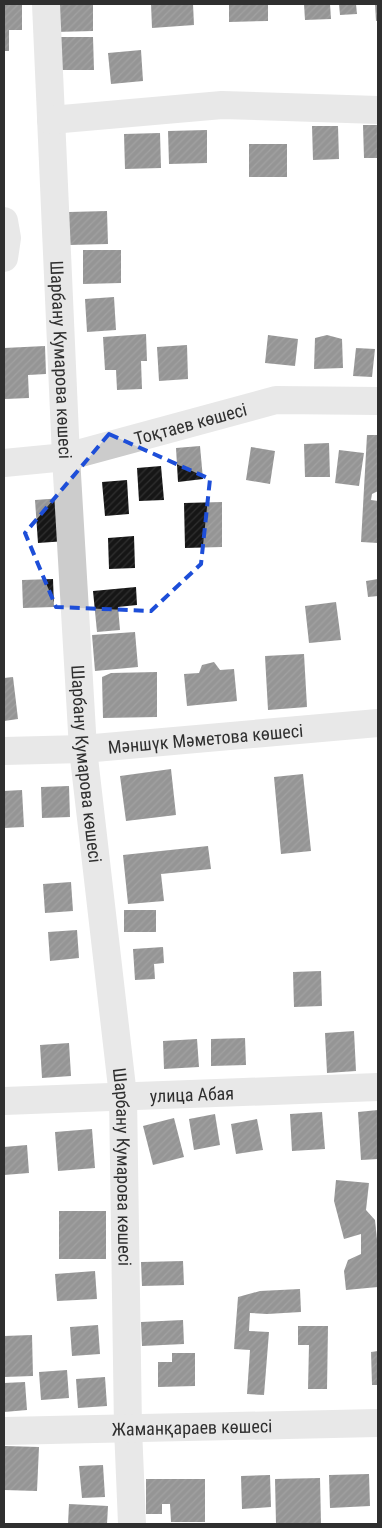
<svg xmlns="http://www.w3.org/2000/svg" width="382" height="1528" viewBox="0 0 382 1528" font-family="'Roboto Condensed',sans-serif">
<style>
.building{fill:url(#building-hatch)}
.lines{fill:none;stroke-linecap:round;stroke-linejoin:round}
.minor{stroke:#ccc;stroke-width:28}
.marked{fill:none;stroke:#1d4ed8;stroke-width:4;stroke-dasharray:10 6;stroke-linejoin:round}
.labels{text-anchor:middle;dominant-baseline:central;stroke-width:5;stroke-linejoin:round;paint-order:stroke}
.street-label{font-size:18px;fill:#2f2f2f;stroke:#fff}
</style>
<defs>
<pattern id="building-hatch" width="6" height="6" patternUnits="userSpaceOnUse" patternTransform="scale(1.25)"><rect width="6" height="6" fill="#161616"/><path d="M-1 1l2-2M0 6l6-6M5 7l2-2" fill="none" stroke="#303030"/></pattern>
</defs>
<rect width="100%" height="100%" fill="#fff"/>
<!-- building -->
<path class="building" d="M4,4H22V30H9V51H4Z
M55,4H93V31L55,32Z
M151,4H193L194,25L152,28Z
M229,4H268V21L229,22Z
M304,4H330L331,19L305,20Z
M339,4H356L357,14L340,15Z
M375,4H378V21H376Z
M55,37H93L94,70H55Z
M141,50L143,81L111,84L108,53Z
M363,125H378V158H364Z
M312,126H338L339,159L313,160Z
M207,130V163L169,164L168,131Z
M160,133L161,168L125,169L124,134Z
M249,144H287V177H249Z
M107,211L108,244L69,245V212Z
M83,250H121V283L83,284Z
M114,297L116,330L87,332L85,299Z
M146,334L147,361H141L142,389L117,390L116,370H105L103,337Z
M268,335L298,339L295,366L265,363Z
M327,335L342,339L343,368L314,369L315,338Z
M187,345L188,379L159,381L157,347Z
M45,346L46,374L28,375L29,398L5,399L4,348Z
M356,348L375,349L372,377L353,376Z
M367,435H378V491L372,494L371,500L378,501V543L361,542Z
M329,443L330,477H305L304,444Z
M200,446L203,479L178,482L176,448Z
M251,447L275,451L270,484L246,480Z
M339,450L364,453L359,486L335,483Z
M161,466L164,500L139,501L137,468Z
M127,480L129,514L105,516L102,482Z
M63,498L66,541L38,543L35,500Z
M222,502V547L185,548L184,503Z
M134,536L135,568L109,569L108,538Z
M53,579L54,607L23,608L22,580Z
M378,579V596L368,597L366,581Z
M136,587L137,605L118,607L120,630L97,632L93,591Z
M336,602L341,640L309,643L305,606Z
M135,632L138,667L95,671L92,635Z
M304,654L307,707L268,710L265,656Z
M214,662L220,670L234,669L237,701L187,706L184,674L199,673L202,665Z
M157,672V717L103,718L102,677L111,673Z
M13,677L18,719L4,721V678Z
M171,769L176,815L126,821L120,776Z
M303,774L311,851L281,854L274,777Z
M69,786L70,817L42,818L41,787Z
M22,790L24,827L4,828V791Z
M208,846L211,869L161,874L164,901L128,904L123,855Z
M71,882L73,911L45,913L43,884Z
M124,910H156V932H124Z
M77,930L79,958L50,961L48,932Z
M163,947L164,963L154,964L155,979L135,980L133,949Z
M321,971L322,1006L294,1007L293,972Z
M354,1031L356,1071L327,1073L325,1033Z
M245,1038L246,1065L211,1066V1039Z
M197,1039L199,1067L164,1069L163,1041Z
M69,1043L71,1076L42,1078L40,1045Z
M378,1110V1159L361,1160L358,1112Z
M322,1112L325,1149L292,1151L290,1114Z
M215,1114L220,1145L194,1150L189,1119Z
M174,1118L184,1157L153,1165L143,1126Z
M257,1119L263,1150L236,1154L231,1124Z
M92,1129L95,1168L58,1171L55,1132Z
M27,1145L29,1173L4,1175V1147Z
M336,1180L369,1183L366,1210L375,1220L378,1249V1287L346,1290L344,1271L348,1260L361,1254V1234L344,1239L334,1201Z
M59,1211H106V1259H59Z
M183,1261L184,1285L142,1286L141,1262Z
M95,1271L97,1299L57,1301L55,1274Z
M300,1289L301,1312L267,1314L250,1313L249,1331L269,1332L264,1395L247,1394L250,1350L234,1349L238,1297L260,1291Z
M183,1320L184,1344L142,1346L141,1322Z
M98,1325L100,1354L72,1356L70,1327Z
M298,1326H328L327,1389H308L309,1345H298Z
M32,1335L33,1376L4,1377V1336Z
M378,1351V1385H372L371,1352Z
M172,1353H195V1386L158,1387V1362H172Z
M67,1370L69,1398L41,1400L39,1372Z
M105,1377L107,1406L78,1408L76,1379Z
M25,1382L27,1410L4,1412V1383Z
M5,1446L39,1447L37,1491L4,1490Z
M103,1465L105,1497L82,1498L79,1466Z
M369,1474L370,1506L330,1508L329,1475Z
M270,1475L271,1507L242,1509L241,1476Z
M320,1478L321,1524H276L275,1479Z
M146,1479H205V1522H171L170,1504H162V1514H146Z
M69,1504L108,1506L107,1524H68Z"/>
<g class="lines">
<!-- minor -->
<g class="minor">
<path id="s1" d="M46,4L66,457L83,749L123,1096L128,1428L132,1524"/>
<path d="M51,120L222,105L378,110"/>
<path d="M4,221L7,238L4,258"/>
<path id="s2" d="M4,463L66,457L276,400L378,401"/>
<path id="s3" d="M4,751L83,749L378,723"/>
<path id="s4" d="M4,1101L378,1087"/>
<path id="s5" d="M4,1431L378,1423"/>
</g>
</g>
<!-- marked area -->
<path d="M0 0H382V1528H0ZM109,434L210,479L201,564L151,611L56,607L25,533Z" fill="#fff" fill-opacity=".55" fill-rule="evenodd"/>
<path class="marked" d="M109,434L210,479L201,564L151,611L56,607L25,533Z"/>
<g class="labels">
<!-- street labels -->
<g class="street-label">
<text stroke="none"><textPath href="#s1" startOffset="356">Шарбану Кумарова көшесі</textPath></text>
<text stroke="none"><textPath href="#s2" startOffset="191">Тоқтаев көшесі</textPath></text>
<text stroke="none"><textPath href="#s3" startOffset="202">Мәншүк Мәметова көшесі</textPath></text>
<text stroke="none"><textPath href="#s1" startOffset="761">Шарбану Кумарова көшесі</textPath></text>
<text stroke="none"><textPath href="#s4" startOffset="188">улица Абая</textPath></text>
<text stroke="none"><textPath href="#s1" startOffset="1166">Шарбану Кумарова көшесі</textPath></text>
<text stroke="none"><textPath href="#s5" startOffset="188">Жаманқараев көшесі</textPath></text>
</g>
</g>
<!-- border -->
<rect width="382" height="1528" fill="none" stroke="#2f2f2f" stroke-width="10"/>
</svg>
